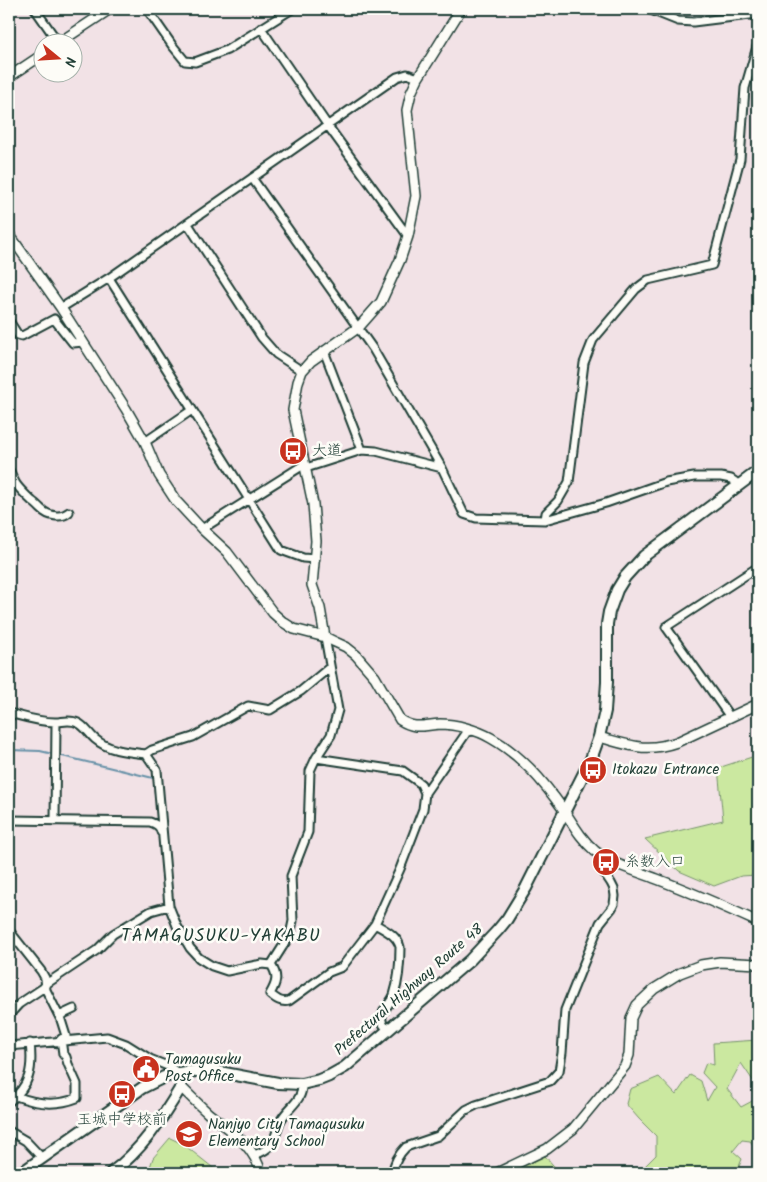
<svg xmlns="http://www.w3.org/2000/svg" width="767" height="1182" viewBox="0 0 767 1182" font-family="Kalam,'Klee One',sans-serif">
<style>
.green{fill:#cbe8a0;stroke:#75926a}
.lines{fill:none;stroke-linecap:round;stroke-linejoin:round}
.stream{stroke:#6892a8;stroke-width:2}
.minor-casing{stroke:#1f3d34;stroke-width:11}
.tertiary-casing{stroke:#1f3d34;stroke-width:12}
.secondary-casing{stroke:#1f3d34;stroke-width:14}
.minor{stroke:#fdfcf7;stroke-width:7}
.tertiary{stroke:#fdfcf7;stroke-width:9}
.secondary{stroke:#fdfcf7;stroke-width:10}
.labels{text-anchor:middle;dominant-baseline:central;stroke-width:5;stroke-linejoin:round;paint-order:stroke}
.poi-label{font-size:15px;fill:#1f3d34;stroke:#fdfcf7;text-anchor:start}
.street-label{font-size:15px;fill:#1f3d34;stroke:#fdfcf7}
.quarter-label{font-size:18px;letter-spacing:1px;fill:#1f3d34;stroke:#fdfcf7}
</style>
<rect width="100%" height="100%" fill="#f2e2e6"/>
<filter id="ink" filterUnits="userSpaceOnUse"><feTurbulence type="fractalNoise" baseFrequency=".02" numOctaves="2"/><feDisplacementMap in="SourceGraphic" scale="10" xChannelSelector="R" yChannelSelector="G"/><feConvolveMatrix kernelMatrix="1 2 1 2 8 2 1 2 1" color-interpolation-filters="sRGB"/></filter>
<g filter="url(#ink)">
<!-- green -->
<path class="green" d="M758,755V875L741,876L714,886L679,871L645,839L723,820L718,768Z
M758,1040V1088L741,1063L727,1089L741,1107L756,1099L758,1100V1151L750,1141L742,1140L733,1151L742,1159L738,1169L739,1173H638L656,1155V1136L639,1119L626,1104L630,1089L659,1077L676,1095L690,1075L701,1081L707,1101L715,1087L702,1073L706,1063L714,1065L713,1043Z
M170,1138L183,1144L217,1171L218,1173H148L153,1158Z
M545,1156L560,1173H507Z"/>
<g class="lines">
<!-- stream -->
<path class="stream" d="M9,750L40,751L53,754
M58,755L153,778"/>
<!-- minor casing -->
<g class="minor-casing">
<path id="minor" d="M35,9L58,42
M147,9L172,45L185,61L195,62L227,50L292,9
M648,9L678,21L693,22L758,14
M261,28L328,126L408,236
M252,178L373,349L442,468L464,514L476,518L545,520L606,503L666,482L694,477H721L731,479L740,485
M188,224L262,338L276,354L302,371
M109,278L281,550L303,558L315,559
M61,308L109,278L397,77L407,74L418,78
M9,321L18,335L22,336L54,319L73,343L83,342
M324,351L362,450
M145,442L192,410
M306,468L362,450L376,451L442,468
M9,470C12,475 13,479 16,484C21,491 26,495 32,501C35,503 38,506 41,509C48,516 61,519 69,512
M545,520L546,513L558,501L569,482L584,363L593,340L636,289L648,280L712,265L740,159L745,88L758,43
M202,529L305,464
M9,713C24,717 39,722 55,722C63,722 70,719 78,723C85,726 89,734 95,739C109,751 128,752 146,754L152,750L193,737L248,706L270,710L301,691L330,667
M730,717L666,627L758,567
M146,754L157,770L169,906L177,926L190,948L199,958L212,966L227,971L262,964L271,965
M425,793L467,732L473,731
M9,820L150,822C156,824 160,826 161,832
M55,821L56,722
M375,924C385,930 397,935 400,947C400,963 399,980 394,995C391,1003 380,1012 382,1020C382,1024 386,1028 389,1030
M9,931L11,933L41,971L45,978L46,990L61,1020L66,1036L61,1039L63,1054L66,1057L68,1064L77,1084V1098C57,1106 36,1104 16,1096
M271,965C279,976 276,984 270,994C276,999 281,1003 289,1001L329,972L342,967L375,924L400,869L423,809L425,793L421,784L403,771L316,758
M271,965L290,935L293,921L291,876L308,832L310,771L316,758L331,735L338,710L325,637
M9,1015L19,1004L43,988L46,984L97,950L113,934L151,911L169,906
M59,1016L74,1009
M9,1046L107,1037L126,1044L150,1059L170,1067L178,1073
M9,1102C30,1086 33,1069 30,1043
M9,1131L26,1141L42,1158
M254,1155C260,1153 267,1150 271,1145C276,1138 277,1127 281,1120C289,1106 303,1101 302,1084
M392,1173C395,1162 398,1155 406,1147L438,1136L466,1110L476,1105L550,1081L559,1071L562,1053L565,1010L600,923L612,908L614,904L615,896L614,889L611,883L599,865L600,854"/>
</g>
<!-- tertiary casing -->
<g class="tertiary-casing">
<path id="tertiary" d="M60,42L110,9
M9,77L42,55
M9,234L61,308L126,409L145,442L159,475L176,501L202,529L227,552L273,613L283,622L294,629L325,637L335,642L346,647L356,655L375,677L400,720C416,730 423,725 440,724C456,724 477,730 491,738C521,755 543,781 563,809C573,824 581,839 595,851C613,865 637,871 657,879C691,892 725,907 758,922
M325,637L320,608L312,585L316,541L313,504L293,410L298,382L302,371L311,361L359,327L381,302L400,260L408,236L416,196L407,110L411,93L418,78L461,9
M599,737C629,745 645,753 677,742L758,704
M181,1087C190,1096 199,1105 209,1114C231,1132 253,1143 261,1173
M497,1173L547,1149L573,1129L592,1106L625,1066L629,1055L631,1018L637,1005L654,989L680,973L701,965L720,962L758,964"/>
</g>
<!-- secondary casing -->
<g class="secondary-casing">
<path id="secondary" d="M21,1173L142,1088L164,1077L178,1073L196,1071H214L278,1083L302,1084L319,1080L329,1076L345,1067L470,960L498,930L507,919L526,888L591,759L599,737L605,711L607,682V624L609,612L617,590L625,577L644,556L758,471
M111,1173C141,1151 162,1119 181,1087V1080L178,1073"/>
</g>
<!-- minor -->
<use href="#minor" class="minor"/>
<!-- tertiary -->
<use href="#tertiary" class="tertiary"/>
<!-- secondary -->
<use href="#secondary" class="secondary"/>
</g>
</g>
<!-- icons -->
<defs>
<g id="bus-disc" transform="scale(1.4375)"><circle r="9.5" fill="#c8321e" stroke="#fdfcf7"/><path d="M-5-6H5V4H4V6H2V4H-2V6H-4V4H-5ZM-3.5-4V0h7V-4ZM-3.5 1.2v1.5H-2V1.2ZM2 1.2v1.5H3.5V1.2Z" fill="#fff"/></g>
<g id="civic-disc" transform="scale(1.4375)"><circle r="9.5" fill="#c8321e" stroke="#fdfcf7"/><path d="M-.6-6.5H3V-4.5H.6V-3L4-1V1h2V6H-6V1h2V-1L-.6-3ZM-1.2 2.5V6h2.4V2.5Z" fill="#fff"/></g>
<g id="school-disc" transform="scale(1.4375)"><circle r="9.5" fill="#c8321e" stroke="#fdfcf7"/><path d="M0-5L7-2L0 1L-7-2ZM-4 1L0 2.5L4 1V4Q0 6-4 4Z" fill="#fff"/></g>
</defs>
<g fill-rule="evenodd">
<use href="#bus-disc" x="293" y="451"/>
<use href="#bus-disc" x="593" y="770"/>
<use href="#bus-disc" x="606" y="862"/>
<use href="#civic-disc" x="146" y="1069"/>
<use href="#bus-disc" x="122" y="1094"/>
<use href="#school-disc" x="189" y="1134"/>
</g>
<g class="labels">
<!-- poi labels -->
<g class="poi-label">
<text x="312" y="451">大道</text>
<text x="612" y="770">Itokazu Entrance</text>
<text x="625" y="862">糸数入口</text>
<text x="165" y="1060">Tamagusuku<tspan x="165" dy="17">Post Office</tspan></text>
<text x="122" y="1120" text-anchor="middle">玉城中学校前</text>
<text x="208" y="1125">Nanjyo City Tamagusuku<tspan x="208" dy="17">Elementary School</tspan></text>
</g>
<!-- street labels -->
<g class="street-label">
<text transform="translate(409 990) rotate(-41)">Prefectural Highway Route 48</text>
</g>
<!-- quarter labels -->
<g class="quarter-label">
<text x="221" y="936">TAMAGUSUKU-YAKABU</text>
</g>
</g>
<!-- margin -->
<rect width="767" height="1182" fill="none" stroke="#fdfcf7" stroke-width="30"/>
<rect x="15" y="15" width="737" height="1152" fill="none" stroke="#1f3d34" stroke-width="2" filter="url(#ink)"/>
<!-- north arrow -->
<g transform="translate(58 58) rotate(108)"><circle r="24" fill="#fdfcf7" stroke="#a4b0a9"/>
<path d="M0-4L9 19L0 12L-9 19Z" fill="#c8321e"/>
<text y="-8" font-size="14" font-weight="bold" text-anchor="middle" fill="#1f3d34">N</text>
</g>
</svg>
